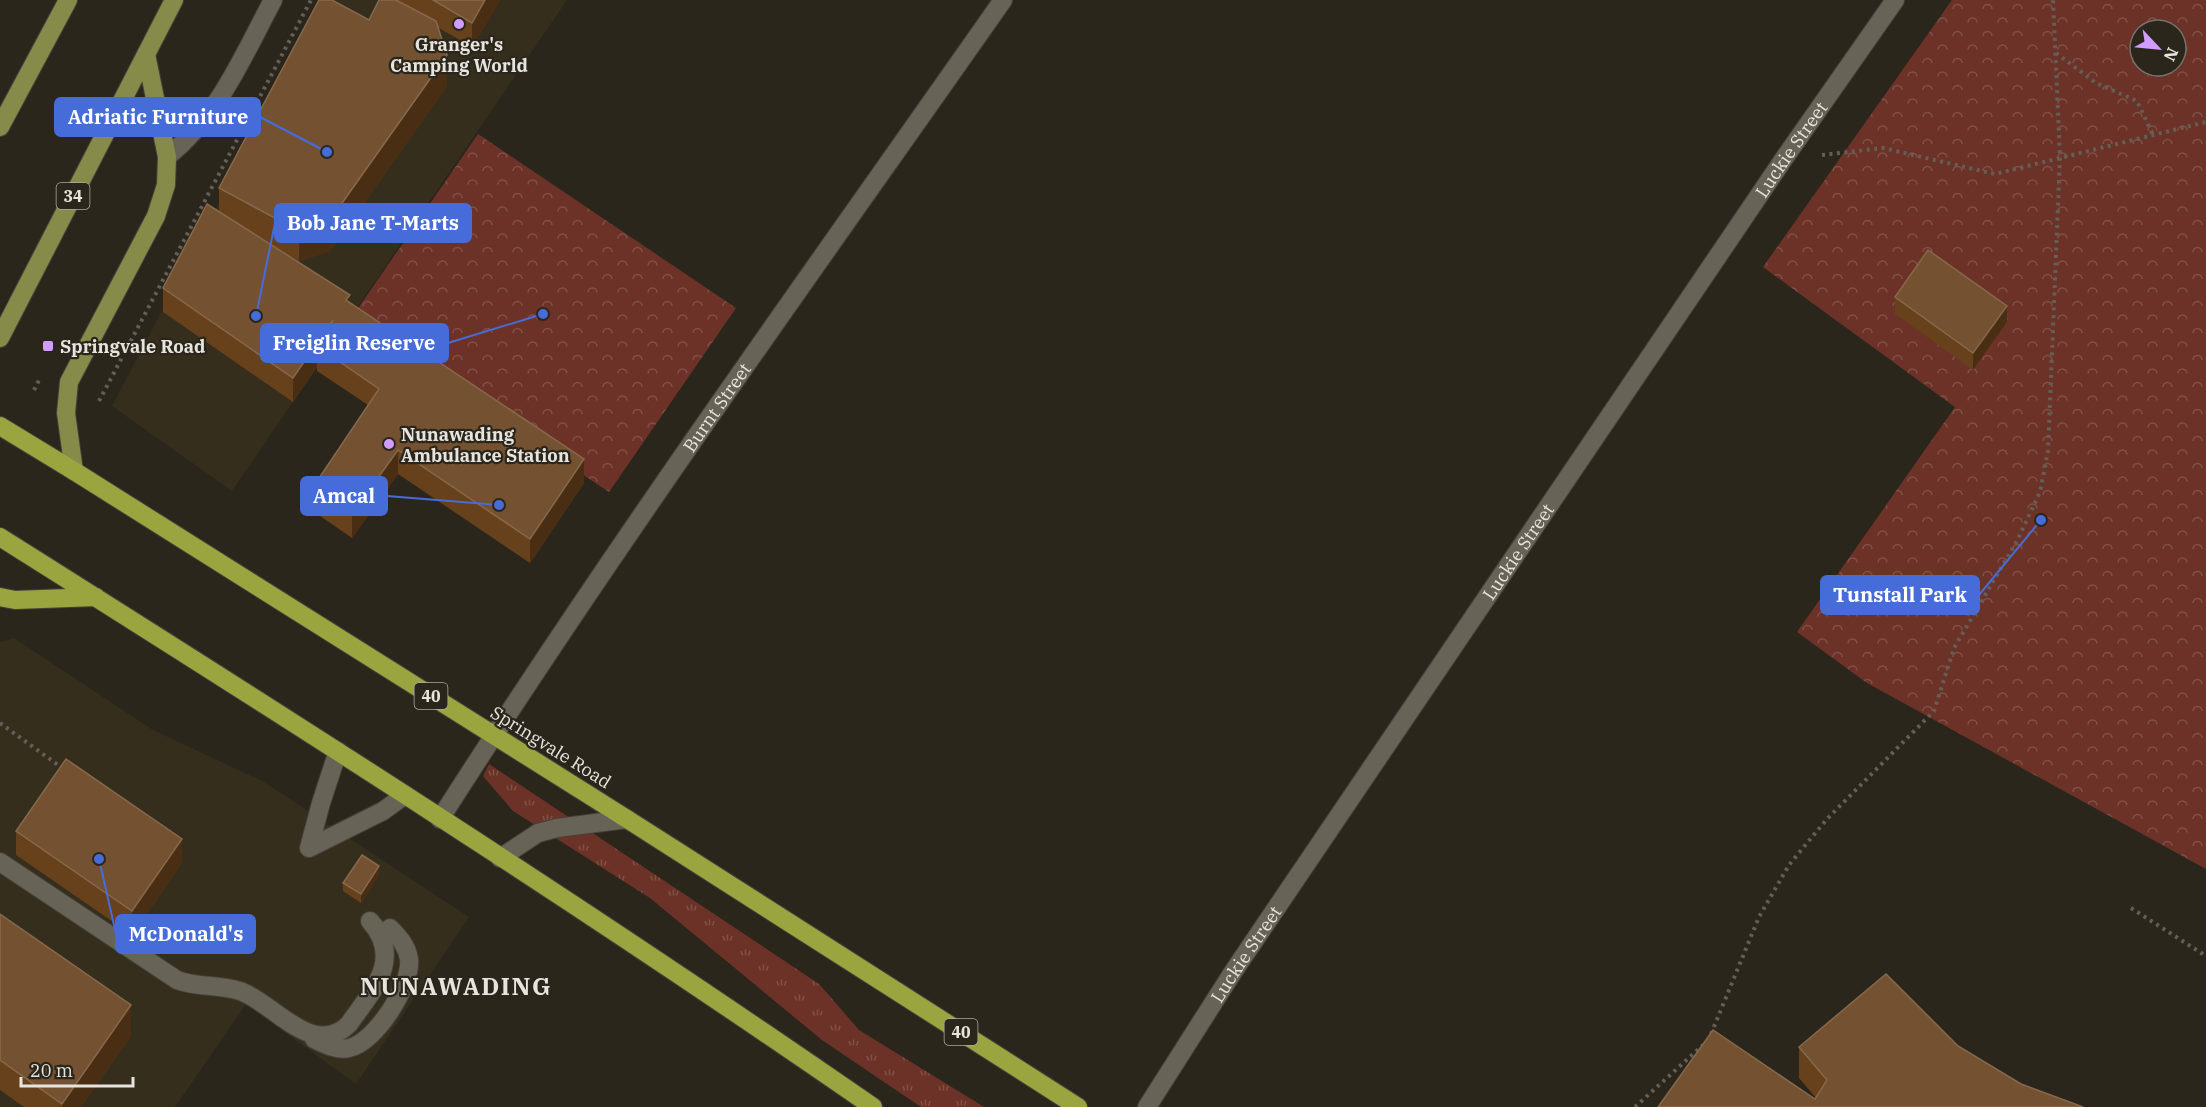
<svg xmlns="http://www.w3.org/2000/svg" width="2206" height="1107" viewBox="0 0 2206 1107" font-family="'IBM Plex Serif',serif">
<style>
.built{fill:#352e1d}
.grass{fill:url(#grass-tufts)}
.park{fill:url(#park-crowns);fill-rule:evenodd}
.lines{fill:none;stroke-linecap:round;stroke-linejoin:round}
.lane-casing{stroke:#46423a;stroke-width:20}
.street-casing{stroke:#46423a;stroke-width:20}
.primary-casing{stroke:#46423a;stroke-width:20}
.highway-casing{stroke:#46423a;stroke-width:20}
.path{stroke:#645f56;stroke-width:4;stroke-dasharray:3 4.5;stroke-linecap:butt}
.lane{stroke:#686357;stroke-width:18}
.street{stroke:#686357;stroke-width:18}
.primary{stroke:#868b49;stroke-width:18}
.highway{stroke:#9aa53f;stroke-width:18}
.wall{fill:#67401c}
.shaded-wall{fill:#492e14}
.building{fill:#745231;stroke:#86694c;stroke-width:1.5}
.poi-dot{fill:#d19dfe;stroke:#2b261c;stroke-width:2}
.labels{text-anchor:middle;dominant-baseline:central;stroke-width:4.5;stroke-linejoin:round;paint-order:stroke}
.shield{fill:#2b261c;stroke:#afaba3;stroke-width:1.5}
.shield-label{font-size:16px;font-weight:bold;fill:#e7e4dd}
.poi-label{font-size:18px;font-weight:bold;fill:#e7e4dd;stroke:#2b261c;text-anchor:start}
.street-label{font-size:18px;fill:#e7e4dd;stroke:#2b261c}
.district-label{font-size:24px;font-weight:bold;letter-spacing:1.5px;fill:#e7e4dd;stroke:#2b261c}
.leader{fill:none;stroke:#456cd9;stroke-width:2}
.callout-dot{fill:#456cd9;stroke:#2b261c;stroke-width:2}
.callout{fill:#456cd9;stroke:#456cd9;stroke-width:2}
.callout-label{font-size:20px;text-anchor:middle;font-weight:bold;fill:#fff}
</style>
<defs>
<pattern id="grass-tufts" width="24" height="20" patternUnits="userSpaceOnUse" patternTransform="scale(1.5)"><rect width="24" height="20" fill="#6c3228"/><path d="M3 7l-1-3M5 7V3M7 7l1-3M15 17l-1-3M17 17v-4M19 17l1-3" fill="none" stroke="#815047"/></pattern>
<pattern id="park-crowns" width="20" height="18" patternUnits="userSpaceOnUse" patternTransform="scale(1.5)"><rect width="20" height="18" fill="#6c3228"/><path d="M2 6a3 3 0 1 1 6 0M12 15a3 3 0 1 1 6 0" fill="none" stroke="#815047"/></pattern>
</defs>
<rect width="100%" height="100%" fill="#2b261c"/>
<!-- built -->
<path class="built" d="M326,0H567L232,491L112,406Z
M14,638L153,730L264,782L469,917L356,1084L246,1004L175,1107H0V642Z"/>
<!-- grass -->
<path class="grass" d="M489,764L819,984L859,1030L984,1107H921L822,1040L650,898L513,811L483,776Z"/>
<!-- park -->
<path class="park" d="M1952,0H2206V869L1867,683L1797,632L1955,407L1763,267ZM2140,30H2176V66H2140Z
M478,134L736,308L609,492L350,320Z"/>
<g class="lines">
<!-- lane casing -->
<g class="lane-casing">
<path id="lane" d="M167,157C219,115 242,58 273,0
M309,848L383,811L405,795
M309,848L321,803L338,751
M500,858L538,833L557,828L627,819
M0,862L177,980C198,988 219,984 240,991C273,1002 313,1060 349,1024C372,991 404,959 370,921
M314,1039C324,1044 337,1051 349,1048C375,1043 412,985 409,959C407,946 399,937 390,928"/>
</g>
<!-- street casing -->
<g class="street-casing">
<g id="street">
<path id="s1" d="M440,819C618,540 813,271 1003,0"/>
<path id="s2" d="M1147,1107L1233,972L1783,160L1895,0"/>
</g>
</g>
<!-- primary casing -->
<g class="primary-casing">
<path id="primary" d="M0,127L68,0
M0,338L174,0
M74,471L66,413L69,382L156,216L166,185L167,157L146,54"/>
</g>
<!-- highway casing -->
<g class="highway-casing">
<path id="highway" d="M0,426L74,471L627,819L1078,1107
M0,537C294,722 587,909 873,1107
M0,597L15,600L96,597"/>
</g>
<!-- path -->
<path class="path" d="M2056,53L2096,83L2137,101L2153,135
M1822,155L1883,148L1995,174L2206,122
M34,390L39,380
M99,401L311,0
M0,723L65,770
M2131,908L2206,956
M1711,1034L1759,917L1789,865L1826,820L1934,711L1954,648L2017,541L2040,492L2048,451L2060,157L2053,0
M1635,1107L1703,1045"/>
<!-- lane -->
<use href="#lane" class="lane"/>
<!-- street -->
<use href="#street" class="street"/>
<!-- primary -->
<use href="#primary" class="primary"/>
<!-- highway -->
<use href="#highway" class="highway"/>
</g>
<!-- wall -->
<path class="wall" d="M379,0H500L472,47L437,27L447,86L330,251L299,261L282,252L350,302L584,483L530,563L398,474L352,538L313,511V487L368,405L317,371V367L293,402L163,312V288L219,212V188L369,20Z
M1895,297L2007,322L1973,370L1895,314Z
M16,831L182,863L132,935L16,855Z
M379,875L361,903L343,891V883Z
M0,914L131,1036L81,1107H24L0,1090Z
M1958,1046L1815,1099L1816,1098L1799,1078V1047Z"/>
<!-- shaded-wall -->
<path class="shaded-wall" d="M485,0H500L472,47V23Z
M447,55V86L330,251L299,261V231Z
M2007,306V322L1973,370V353Z
M333,320L317,346V367L293,402V378Z
M398,450V474L352,538V514Z
M584,459V483L530,563V539Z
M182,839V863L132,935V911Z
M379,866V875L361,903V894Z
M131,1005V1036L81,1107H62V1104Z"/>
<!-- building -->
<path class="building" d="M319,0H332L369,20L379,0H396L436,21L447,55L330,220L299,231L219,188Z
M433,0H485L472,23Z
M207,204L350,295L346,300L584,459L530,539L398,450L352,514L313,487L379,389L317,346L333,320L293,378L163,288Z
M1928,250L2007,306L1973,353L1895,297Z
M66,759L182,839L132,911L16,831Z
M362,855L379,866L361,894L343,883Z
M0,914L131,1005L62,1104L0,1060Z
M1886,974L1958,1046L2021,1084L2083,1107H1658L1713,1030L1815,1099L1827,1080L1799,1047Z"/>
<!-- markers -->
<g class="poi-dot">
<circle cx="459" cy="24" r="6"/>
<rect x="42" y="340" width="12" height="12" rx="3"/>
<circle cx="389" cy="444" r="6"/>
</g>
<g class="labels">
<!-- shield labels -->
<g class="shield">
<rect x="56.5" y="183" width="33" height="26" rx="4.5"/>
<rect x="414.5" y="683" width="33" height="26" rx="4.5"/>
<rect x="944.5" y="1019" width="33" height="26" rx="4.5"/>
</g>
<g class="shield-label">
<text x="73" y="196">34</text>
<text x="431" y="696">40</text>
<text x="961" y="1032">40</text>
</g>
<!-- poi labels -->
<g class="poi-label">
<text x="459" y="44" text-anchor="middle">Granger's<tspan x="459" dy="21">Camping World</tspan></text>
<text x="60" y="346">Springvale Road</text>
<text x="401" y="434">Nunawading<tspan x="401" dy="21">Ambulance Station</tspan></text>
</g>
<!-- street labels -->
<g class="street-label">
<text stroke="none"><textPath href="#s2" startOffset="1154">Luckie Street</textPath></text>
<text stroke="none"><textPath href="#s1" startOffset="496">Burnt Street</textPath></text>
<text stroke="none"><textPath href="#s2" startOffset="668">Luckie Street</textPath></text>
<text transform="translate(551 747) rotate(32)">Springvale Road</text>
<text stroke="none"><textPath href="#s2" startOffset="182">Luckie Street</textPath></text>
</g>
<!-- district labels -->
<g class="district-label">
<text x="456" y="986">NUNAWADING</text>
</g>
</g>
<!-- callouts -->
<path class="leader" d="M327 152L260 117M256 316L275 223M543 314L448 343M499 505L387 496M2041 520L1979 595M99 859L116 934"/>
<g class="callout-dot">
<circle cx="327" cy="152" r="6"/>
<circle cx="256" cy="316" r="6"/>
<circle cx="543" cy="314" r="6"/>
<circle cx="499" cy="505" r="6"/>
<circle cx="2041" cy="520" r="6"/>
<circle cx="99" cy="859" r="6"/>
</g>
<g class="callout">
<rect x="55" y="98" width="205" height="38" rx="6"/>
<rect x="275" y="204" width="196" height="38" rx="6"/>
<rect x="261" y="324" width="187" height="38" rx="6"/>
<rect x="301" y="477" width="86" height="38" rx="6"/>
<rect x="1821" y="576" width="158" height="38" rx="6"/>
<rect x="116" y="915" width="139" height="38" rx="6"/>
</g>
<g class="callout-label">
<text x="158" y="124">Adriatic Furniture</text>
<text x="373" y="230">Bob Jane T-Marts</text>
<text x="354" y="350">Freiglin Reserve</text>
<text x="344" y="503">Amcal</text>
<text x="1900" y="602">Tunstall Park</text>
<text x="186" y="941">McDonald's</text>
</g>
<!-- north arrow -->
<g transform="translate(2158 48) rotate(116)"><circle r="28" fill="#2b261c" stroke="#767269" stroke-width="1.5"/>
<path d="M0-4.5L10 22L0 15L-10 22Z" fill="#d19dfe"/>
<text y="-9" font-size="16" font-weight="bold" text-anchor="middle" fill="#e7e4dd">N</text>
</g>
<!-- scale -->
<path d="M21 1077v9h112v-9" fill="none" stroke="#e7e4dd" stroke-width="3"/>
<text x="30" y="1077" font-size="18" fill="#e7e4dd" stroke="#2b261c" stroke-width="4.5" paint-order="stroke">20 m</text>
</svg>
